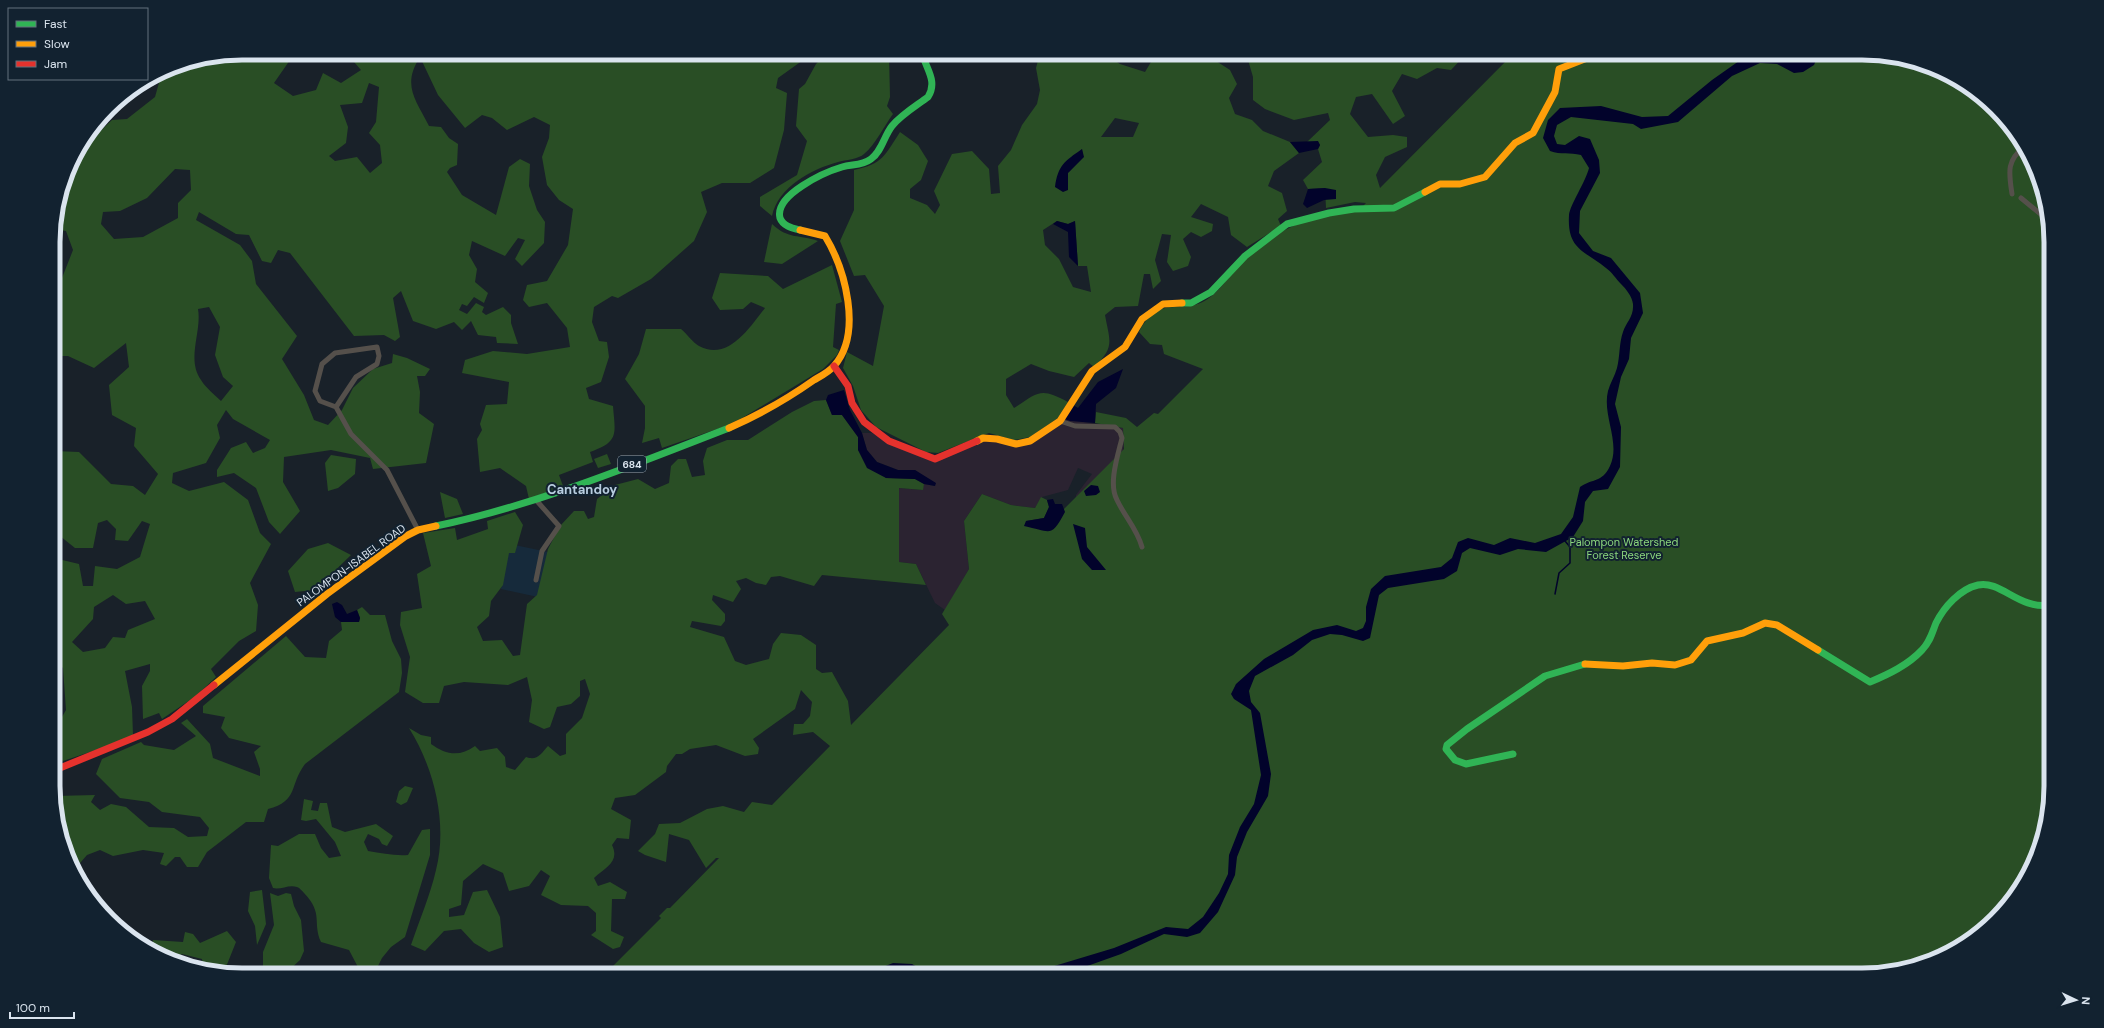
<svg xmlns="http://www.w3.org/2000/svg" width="2104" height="1028" viewBox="0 0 2104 1028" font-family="'DM Sans',sans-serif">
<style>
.built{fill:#162a3b}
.industrial{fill:#2b2331}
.green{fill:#294e25;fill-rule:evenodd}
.water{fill:#02032b}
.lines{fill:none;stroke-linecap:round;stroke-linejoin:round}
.stream{stroke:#02032b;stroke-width:1.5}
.street{stroke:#55504b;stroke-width:5}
.fast{stroke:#30b455;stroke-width:7}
.slow{stroke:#ff9f0a;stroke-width:7}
.jam{stroke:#e5322d;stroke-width:7}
.labels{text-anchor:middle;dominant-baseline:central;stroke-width:4;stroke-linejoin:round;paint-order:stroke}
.shield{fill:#122230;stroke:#9eaab5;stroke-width:1}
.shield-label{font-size:10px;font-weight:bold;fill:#dae4ee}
.park-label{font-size:11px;fill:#8bd67d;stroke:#122230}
.street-label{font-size:11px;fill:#dae4ee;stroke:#122230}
.quarter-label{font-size:13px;font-weight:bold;fill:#b8cddf;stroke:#122230}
.rim{fill:none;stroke:#dae4ee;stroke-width:5}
</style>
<rect width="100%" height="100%" fill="#192129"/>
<!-- built -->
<path class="built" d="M510,544L548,552L538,597L501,589Z"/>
<!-- industrial -->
<path class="industrial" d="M1065,419L1123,428L1124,444L1118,484L1073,524L1076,495L1092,474L1078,468L1068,490L1042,497L1035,508L1011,505L982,494L964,521L969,569L945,610L935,603L916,564L899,562V488L922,490L924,484L935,486L915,470H898L877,462L867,450L862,433H872L935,460L983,440L996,439L1016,446Z"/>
<!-- green -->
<path class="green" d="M242,53H311L290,60L274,83L293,96L316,90L323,73L341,83L361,70L354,62V53H813L778,78L776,88L787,93L784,130L774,168L750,183H722L701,192L707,212L694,241L651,279L618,298L612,296L594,307L592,322L599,341L607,342L609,357L601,382L586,388L589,399L613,406C615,433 620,442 590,452L593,462L559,475L563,486L529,499L526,486L500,468L480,472L477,439L482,430L480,424L486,405L507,404L509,382L462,373L465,360L493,351L527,354L570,347L567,328L547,303L529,307L523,300L527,285L547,281L568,245L573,209L559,200L547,185L542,157L549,138L550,125L534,117L507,130L492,118L482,115L465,128L438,95L420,57C402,85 415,99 429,126L441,127L449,138L458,144L457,165L450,168L447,172L462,195L496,215L509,167L520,159L530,164L529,186L537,210L545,222L544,243L522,266L515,259L525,240L518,238L505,256L472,241L469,255L477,269L475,282L488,293L484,303L474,297L467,306L462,304L459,310L467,314L476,303L484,307L482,312L486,315L503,307L511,315V323L518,344L497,343L496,337L478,335L471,321L462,330L454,322L436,329L413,321L401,291L393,298L400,337L395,341L384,335L354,336L290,253L278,250L271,263L262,261L249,235L236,234L199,212L196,220L240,245L252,261L256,284L297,336L282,359L304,395L314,420L328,425L342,410L353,388L373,369L392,363L393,354L407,358L430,369L425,376H417L420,392L419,413L434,424L426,463L373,469L370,458L331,450L284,457L283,482L300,511L280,534L269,522L256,488L234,473L217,477V470L231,448L246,442L253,453L265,448L270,440L233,419L226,410L217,425L220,438L206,463L173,473L172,483L189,491L224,482L248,500L260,533L271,544L250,583L258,605L256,631L239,641L211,669L216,677L196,696L162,719L159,713L143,719L142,686L150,671V664L125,671L132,707L133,735L108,746L63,761L55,754L54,731L66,710L63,668L54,660V558L79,564L83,586H93L95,566L117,569L140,557L150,524L142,521L128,541L115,540L116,529L107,520L98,523L93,548H75L60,536L54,537V451L79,452L111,484L133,486L145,495L158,474L134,446L136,428L112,415L109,385L129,367L126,343L94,368L68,356H54V283L62,278L73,250L66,231L53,229L72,158L112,120L127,119L155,97L162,72L170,67ZM369,83L379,87L376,122L369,133L380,145L382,163L370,173L357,157L335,161L329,156L346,143L348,127L340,105L362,103ZM175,169L190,170L191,190L178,203V218L143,237L114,239L101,224L103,212L120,211L147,198ZM209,307L220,327L215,355L223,377L233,386L221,401C214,394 206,388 201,380C186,359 202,332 198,309ZM113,595L126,604L145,601L155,619L128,630L125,638L113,637L105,648L83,652L72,642L93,619L94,607Z
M827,53H889L890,97L887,106L893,114C884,126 876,144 864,154C859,159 845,160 838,162C812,169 778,187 772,216L760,206V197L797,175L807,141L796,126L799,89L805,84L816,64Z
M1040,53H1112L1111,58L1120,64L1145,72L1154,57L1167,53H1210L1213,59L1230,70L1237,84L1229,98L1235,114L1252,120L1263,131L1290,142L1299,153L1274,171L1268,186L1282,193L1287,211L1278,219L1281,226L1247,247L1231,235L1228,217L1201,204L1191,217L1213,224L1212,231L1201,237L1191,232L1183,239L1191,257L1188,266L1173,271L1167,262L1171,235L1162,234L1155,260L1161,281L1153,289L1150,274H1144L1138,306L1115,307L1105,315C1110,342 1115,347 1094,367L1089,363L1074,377L1049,371L1031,364L1006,379V395L1014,408C1039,392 1040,387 1068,402L1058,418L1030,437L1014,440L989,433L938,453L926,452L876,427L861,410L853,386L843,368L847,352L873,366L884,306L865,275L854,276L840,241L854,210V170C883,164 885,155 900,132L918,145L928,161L921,180L910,189V198L927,205L935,214L940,205L934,191L952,154L972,151L989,169L991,194L1000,193L998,166L1011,150L1022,125L1037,104L1040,90L1036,68ZM1115,118L1139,123L1133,137H1101ZM1082,149L1083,157L1068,173ZM1057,221L1068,224L1075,221L1078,266H1087L1091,292L1073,287L1059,259L1045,245L1043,230Z
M1246,53H1467L1451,70L1437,68L1417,79L1402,74L1392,91L1405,116L1393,124L1372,94L1356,97L1350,114L1368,137L1393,135L1407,137V147L1385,157L1376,175L1380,188L1513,54L1512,53H1862L1935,67L1977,92L2012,127L2037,170L2049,217L2051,787L2037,859L2012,901L1967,943L1923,965L1874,975H604L661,918L659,916L667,908H670L719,858H716L706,868L689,840L669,834L666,862L645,855L638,851L655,834L659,824L680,823L707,809L723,806L744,812L752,802L772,805L830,746L813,732L793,735L794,724H803L810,716L812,702L801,690L795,709L753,739L759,748L758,754L745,756L716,745L690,749L682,754H676L667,766L666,772L635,795L615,798L611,809L631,820L629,839L617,838L612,845C620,862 606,867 594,878L598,886L610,882L627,892L625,899H612L611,931L624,937L620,947L613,949L591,935L596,931V913L588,906L561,905L541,895L550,876L541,870L529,886L509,891L503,873L483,864L463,881L461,905L449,909V917L464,915L473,892L487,890L500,917L503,947L489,952L474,943L461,929L444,931L425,951L411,945C419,921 430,896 436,870C448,823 434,768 409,728L421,735L431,737V744C446,755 460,757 475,746L480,751L497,748L505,757L506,767L515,770L526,757C537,761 541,754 548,746L560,756L566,754V734L582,718L590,694L585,679L580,681V696L571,704L557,707L550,727L544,729L529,722L532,700L527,677L508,685L464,682L444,686L439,703H423L405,692L410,657L400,625L401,612L422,608L417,574L431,566L423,533L455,528L457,540L488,529L487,521L515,512L523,525L515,553H509L503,585L491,601L489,616L477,627L483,641L502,640L513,656L520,655L527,604L537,595L548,549L560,526L574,511H584L588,519L594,517L597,499L615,485L638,479L655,489L669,483L671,466L678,459H686L692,477L705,475L703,461L707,448L727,440H748L792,412L814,401L826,400L832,415H842L858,437V450L886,478L915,479L924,484L923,490L899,488V562L916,564L926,585L822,575L814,586L780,576L771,577L766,585L756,583L746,578L736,581L741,589L733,602L713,595L712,600L725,614V621L721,626L692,621L690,627L724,637L735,661L746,665L769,659L773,644L781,633L801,635L816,645V669L822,673L832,672L848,701L851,725L949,625L942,614L969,569L964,521L982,494L1011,505L1035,508L1041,497L1047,500L1049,507L1044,518L1026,521L1043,530L1124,449L1123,428L1095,423L1096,412L1126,418L1137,427L1154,413L1158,414L1203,369L1164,354L1162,345L1150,344L1139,332C1160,291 1182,318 1209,298C1223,288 1233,270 1246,257C1271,232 1321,210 1357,212L1366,203L1355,202L1326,208L1325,188L1308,189L1303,180L1322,162L1318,149L1320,145L1318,142H1307L1330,120L1328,113L1294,120L1265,109L1253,100V77Z
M772,224C789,240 799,234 818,241L782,264L764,262Z
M832,265L842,302L836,304L833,347L839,350L837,355L823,369L742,418L723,427L662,448L659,438L642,443L645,428V406L625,379L639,354L646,329H681C687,334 693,343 699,346C728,362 750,327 765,308L751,302L743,309L720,310L712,298L720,273L768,276L783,289Z
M607,454L611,464L598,468L594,459Z
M331,455L356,459L355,474L338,488L328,491L325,463Z
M440,492L457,499L463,514L445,518Z
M328,543L351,555L315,590L295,592L288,571L308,549Z
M362,607L370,615H385L392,641L401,659L402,673L399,692L305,764C289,785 299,801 268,809L264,822H246L207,852L198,867H187L180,857H175L166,866L160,864L164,853L143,850L113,856L100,850L87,855L74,870C62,849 55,821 55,796L95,795L91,802L100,810L111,804L126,807L149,827L174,828L188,837L207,836L209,828L200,817L162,812L149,802L120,798L96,774L102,759L141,742L144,745L174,750L196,736L181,723L187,719L210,744L213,758L260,776V769L254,752L261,746L229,738L221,728L225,717L203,713V706L286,636L305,657L326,658L329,641L342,630L341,622H359L360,618L357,610Z
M405,786L413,788L407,802L401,805L396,802L399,791Z
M304,799L313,801L311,810L318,811L320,803H327L332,827L345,832L376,824L393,836L387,846L382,844L379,839L368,834L364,842L368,851C382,853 394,856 408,855L422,830L430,829V855L405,937L391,947L382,958L377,968L367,973L360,971L349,950L321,942C312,922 324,914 304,893C302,891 300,888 297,887C289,884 281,890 273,888L269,878L271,845L278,846L299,834H315L321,848L329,858L341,856L335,842L316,819L306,821L301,820Z
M262,890L266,924L257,945L255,926L248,911L250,892Z
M270,893L278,896L286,893L291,894L294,906L301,920L304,951L300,960L285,974L269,975L263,971V952L274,925Z
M227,931L236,942L224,972L203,967L202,959L182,954L175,959V962L169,961L152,951L153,940L183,942L185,932L193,934L200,943Z"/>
<!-- water -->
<path class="water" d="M1806,53H1819L1814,65L1803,72L1794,73L1777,64L1760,63L1732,76L1678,122L1641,129L1633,124L1571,117L1557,125L1554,136L1557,144L1565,145L1579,136L1590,139L1599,160L1600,173L1580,211L1579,233L1593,251L1611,258L1640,293L1643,313L1631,338L1629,359L1621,377L1615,404L1621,427L1620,467L1608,489L1593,491L1585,502L1583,521L1573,537L1546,552L1518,549L1500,555L1470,548L1462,553L1457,571L1444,579L1388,588L1379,595L1370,638L1363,641L1342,635L1330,634L1312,640L1293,655L1255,676L1249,691L1251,702L1260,713L1271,774L1268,796L1247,832L1237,857L1235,875L1218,912L1200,933L1187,937L1164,934L1121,954L1062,975H999L1041,970L1114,948L1166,927L1188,929L1203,917L1219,893L1228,874L1229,855L1240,827L1254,804L1261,775L1251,710L1234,699L1231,694L1236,684L1264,659L1313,630L1337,625L1356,631L1363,628L1366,621V607L1371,589L1385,576L1441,567L1452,558L1458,542L1468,538L1494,545L1510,538L1535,543L1561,534L1573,517L1580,487C1593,478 1602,483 1610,466C1621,442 1602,416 1608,391C1610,383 1615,376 1617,368C1620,357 1619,343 1623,332C1626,322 1634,317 1633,304C1632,296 1626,289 1621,284C1616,279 1612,272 1606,268C1584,250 1567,250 1569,215C1570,205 1586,181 1589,168L1581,155C1570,152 1561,155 1550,151L1543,138L1548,120L1560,108L1601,106L1642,117L1668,116L1712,80L1739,61L1764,54L1795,59Z
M1318,141L1320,145L1318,149L1299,153L1290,142Z
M1082,149L1084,157L1068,173V190L1063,192L1055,187C1058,165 1065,161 1082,149Z
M1325,188L1336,190V199L1324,200L1307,208L1303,204L1308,189Z
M1057,221L1068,224L1075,221L1078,266L1069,257L1068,232L1053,224Z
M1123,369L1116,388L1096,404L1095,423L1070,421L1065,419L1073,405L1078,408L1098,382Z
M844,390L850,410L862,433L867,450L877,462L898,470H915L936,483L935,486L924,484L915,479L886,478L867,468L858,450V437L842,415H832L826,400L828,395Z
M1091,485L1098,486L1100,492L1096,495L1086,496L1084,491Z
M1053,499L1055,504H1062L1065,512C1051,538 1052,532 1024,526L1026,521L1044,518L1049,507L1047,500Z
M1073,524L1085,528L1087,547L1106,570H1092L1082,559Z
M337,602L342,605L347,614L357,610L360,618L359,622H341L335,617L332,604Z
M893,963L912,964L931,975H913L899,972L890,975H875L883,967Z"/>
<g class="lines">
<!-- stream -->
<path class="stream" d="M1555,594L1559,573L1570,563V547L1565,541"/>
<!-- street -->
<path class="street" d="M2012,194C2009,173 2006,161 2024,147
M2021,198L2049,221
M336,407L320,401L315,391L322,364L335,353L377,347L379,356L377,364L356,377L336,407L351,434L387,470L418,530
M1060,421L1075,426L1115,427L1120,432L1122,438C1118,455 1108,484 1117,500C1125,517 1137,529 1142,547
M536,500L559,526L542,551L536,580"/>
<!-- fast -->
<path class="fast" d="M800,230C792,228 783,226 780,218C774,195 825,172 842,167C852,164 862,166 871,159C882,151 884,136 892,126C902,114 916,106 928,97C938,81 926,69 922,53
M1182,303H1191L1211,292L1245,256L1287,224L1329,213L1354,209L1394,208L1425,192
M436,526C537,505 633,465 729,428
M1818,650L1870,682C1889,674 1908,665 1922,650C1930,642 1932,633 1936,623C1944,607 1960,589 1978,585C2001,580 2019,610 2050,605
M1513,754L1466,764L1455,760L1446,749L1447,745L1467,729L1545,676L1585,664"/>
<!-- slow -->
<path class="slow" d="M1425,192L1440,184H1460L1485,177L1515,143L1533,133L1555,92L1559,69L1600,53
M729,428C759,415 787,399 814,380C821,376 829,372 834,366C863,333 845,269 825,236L800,230
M977,441L983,438L997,439L1016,444L1030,441L1060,421L1092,371L1125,347L1142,319L1163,304L1182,303
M1585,664L1623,666L1652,663L1675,665L1691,660L1707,641L1743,633L1765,623L1777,625L1818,650
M214,685L327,594L406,536L418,530L436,526"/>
<!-- jam -->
<path class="jam" d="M834,366L848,386L852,403L864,422L889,441L935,459L977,441
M55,770L148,732L172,719L214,685"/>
</g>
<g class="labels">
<!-- shield labels -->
<rect class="shield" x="618" y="456" width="28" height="16" rx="3"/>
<g class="shield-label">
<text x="632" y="464">684</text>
</g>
<!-- park labels -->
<g class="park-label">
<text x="1624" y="542">Palompon Watershed<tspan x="1624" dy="13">Forest Reserve</tspan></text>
</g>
<!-- street labels -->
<g class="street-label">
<text transform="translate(351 565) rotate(-36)">PALOMPON-ISABEL ROAD</text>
</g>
<!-- quarter labels -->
<g class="quarter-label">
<text x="582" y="489">Cantandoy</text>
</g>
</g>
<!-- crop -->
<path d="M0 0H2104V1028H0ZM242 60H1862A182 182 0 0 1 2044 242V786A182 182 0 0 1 1862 968H242A182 182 0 0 1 60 786V242A182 182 0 0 1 242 60Z" fill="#122230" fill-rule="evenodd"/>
<path class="rim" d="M242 60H1862A182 182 0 0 1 2044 242V786A182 182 0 0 1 1862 968H242A182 182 0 0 1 60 786V242A182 182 0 0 1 242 60Z"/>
<!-- legend -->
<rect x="8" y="8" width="140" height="72" fill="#122230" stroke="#62707c"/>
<rect x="16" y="21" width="20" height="6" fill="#30b455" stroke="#62707c"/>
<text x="44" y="28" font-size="12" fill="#dae4ee">Fast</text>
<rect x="16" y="41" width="20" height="6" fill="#ff9f0a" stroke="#62707c"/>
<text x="44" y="48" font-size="12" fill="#dae4ee">Slow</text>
<rect x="16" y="61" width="20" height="6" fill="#e5322d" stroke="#62707c"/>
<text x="44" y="68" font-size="12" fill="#dae4ee">Jam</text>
<!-- north arrow -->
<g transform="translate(2076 1000) rotate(94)" stroke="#122230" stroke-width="3" paint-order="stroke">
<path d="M0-3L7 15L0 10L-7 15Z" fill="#dae4ee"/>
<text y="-6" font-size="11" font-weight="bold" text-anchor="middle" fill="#dae4ee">N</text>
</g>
<!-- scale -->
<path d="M10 1012v6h64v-6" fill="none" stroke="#dae4ee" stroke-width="2"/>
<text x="16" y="1012" font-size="12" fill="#dae4ee" stroke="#122230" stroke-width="3" paint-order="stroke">100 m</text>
</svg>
